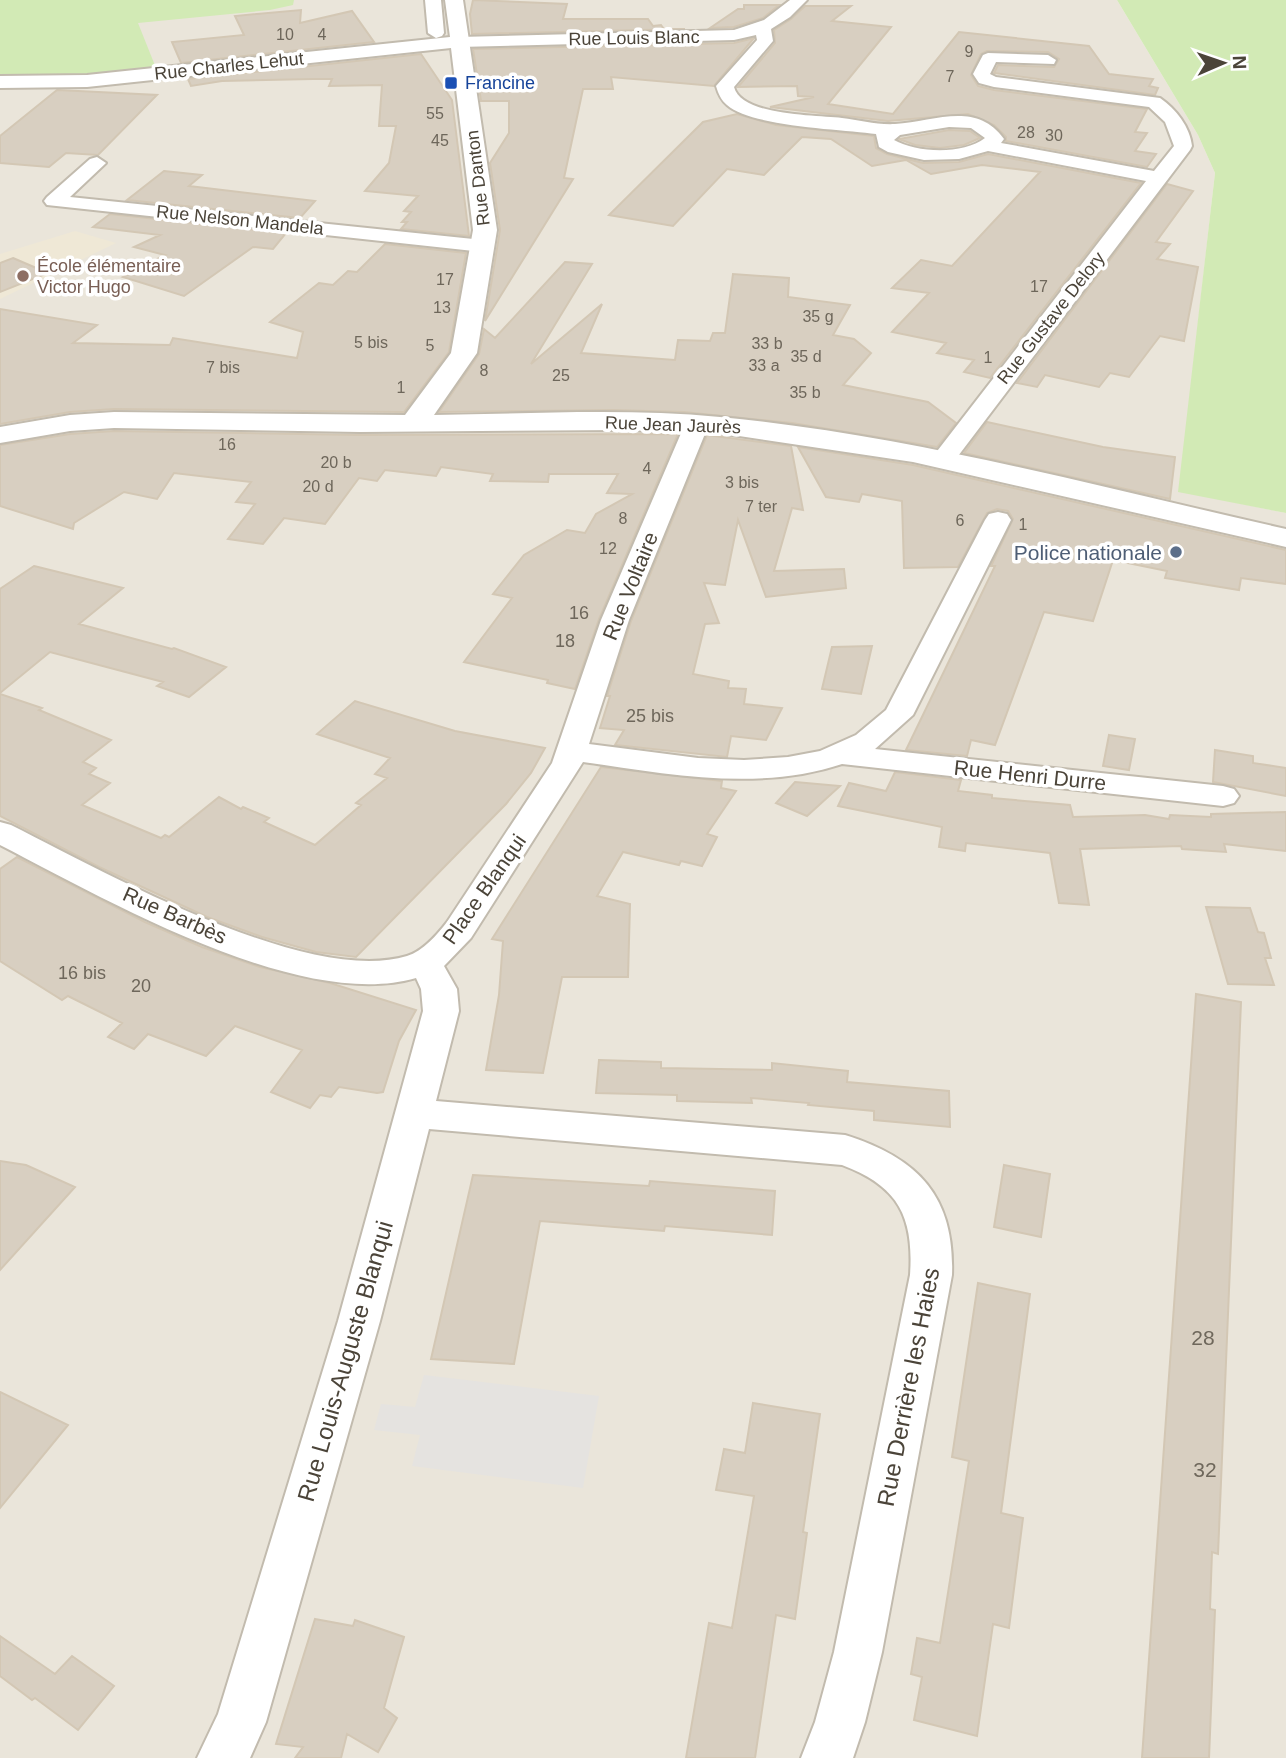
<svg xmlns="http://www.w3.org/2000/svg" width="1286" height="1758" viewBox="0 0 1286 1758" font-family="Helvetica,sans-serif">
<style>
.residential{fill:#eae5da}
.education{fill:#efe8d6}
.green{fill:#d2eab5}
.parking{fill:#e5e3e0}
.building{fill:#d8cfc1;stroke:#d3c7b4;stroke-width:2}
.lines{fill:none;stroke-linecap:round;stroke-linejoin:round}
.minor-casing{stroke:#c2bbae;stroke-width:4}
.tertiary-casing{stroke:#c2bbae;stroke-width:4}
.minor{fill:#fff;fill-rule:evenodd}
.tertiary{fill:#fff;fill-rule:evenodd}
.transit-dot{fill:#1a4fb4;stroke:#fff;stroke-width:2.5}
.education-dot{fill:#8d6e63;stroke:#fff;stroke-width:2.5}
.service-dot{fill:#5c6f8a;stroke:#fff;stroke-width:2.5}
.labels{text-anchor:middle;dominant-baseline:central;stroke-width:7;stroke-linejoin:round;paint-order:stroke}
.far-number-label{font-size:16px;fill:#6e675b}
.far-street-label{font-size:18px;fill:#4b4439;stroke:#fff}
.far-transit-label{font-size:18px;fill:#164399;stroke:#fff;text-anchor:start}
.far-education-label{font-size:18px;fill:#785e54;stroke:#fff;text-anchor:start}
.number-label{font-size:18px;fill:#6e675b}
.service-label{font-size:21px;fill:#4e5e75;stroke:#fff;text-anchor:end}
.street-label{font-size:21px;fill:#4b4439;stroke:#fff}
.near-number-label{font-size:21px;fill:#6e675b}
.near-street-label{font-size:24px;fill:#4b4439;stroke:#fff}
</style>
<rect width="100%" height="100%" fill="#f6f3ec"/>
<!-- residential -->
<path class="residential" d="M0,0H1117L1198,135L1215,173L1179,491L1286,513V1758H0Z"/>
<!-- education -->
<path class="education" d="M75,231L116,243L0,299V254Z"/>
<!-- green -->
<path class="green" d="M0,0H294L293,5L270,10L138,23L156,68L65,78L0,76Z
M1117,0H1286V513L1178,492L1215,173L1198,135Z"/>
<!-- parking -->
<path class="parking" d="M424,1375L599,1396L583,1488L412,1466L420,1435L374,1430L381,1404L415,1407Z"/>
<!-- building -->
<path class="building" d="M473,0L567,4L563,19H648L653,26L661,25L664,29H685L472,34L470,14Z
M744,5H779L763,18L734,27L710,28L738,9H744Z
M805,6H851L832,21L891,27L828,104L893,114L959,32L1089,46L1109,74L1153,79L1149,86L1158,88L1155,95L994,73L998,65L1054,67L1059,59L1048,52L987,51L981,54L971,75L978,86L994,90L1147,109L1135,132L1147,133L1135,151L1156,154L1147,167L1006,141V137L994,125L968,114L888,121L770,107L814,97L798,96L797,86L738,87L775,43L774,30L791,19Z
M301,10L300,23L352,11L374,42L181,63L172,42L244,35L235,16Z
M754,38L714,86L611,77L613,89H583L564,178L573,179L485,321L500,230L490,163L509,133V101H481L473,49L734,43Z
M421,54L452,100L469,236L401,229L407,222H402L411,212L404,211L418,196L365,191L389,163L396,126H379L382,85L329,86L332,79H313L222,81L191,86L188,79Z
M57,90L78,91L157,95L98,155L66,153L49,167L0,163V136Z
M737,114L776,125L874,136L876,148L887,154L923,163L959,162L988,154L1141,183L990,378L964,372L974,360L937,353L946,343L892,332L929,293L892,288L921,260L952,266L1040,172L982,165L931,174L906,160L872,166L831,139L802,137L764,175L727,169L673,226L609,215L703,122Z
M949,130L970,131L980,138L964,145L940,148L915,145L899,139Z
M164,171L202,175L189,186L315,201L300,218L127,200Z
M1167,184L1193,191L1156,242L1170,244L1157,259L1198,267L1184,341L1160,336L1129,377L1110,373L1099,387L1045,375L1037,387L1017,383Z
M110,214L286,233L273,249L253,247L184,296L123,277L165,255L134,247L160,235L93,227Z
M385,244L466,253L449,352L404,412L114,409L70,412L0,424V309L97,325L73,343L170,345L173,338L297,358L303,332L270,322L319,283L333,285L348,271L357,272Z
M13,258L48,273L0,292V263Z
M565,262L592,264L531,364L602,304L581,353L675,360L678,340L710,341L713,333H725L733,274L789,278L788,297L850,305L833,335L854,339L871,353L843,385L928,402L956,423L937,447L792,423L684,412L613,410L439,412L479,354L484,329L495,338Z
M987,422L1103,447L1175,457L1170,499L964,453Z
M114,431L360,435L678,434L599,619L575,689L547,683L548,680L464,662L512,598L493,594L524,555L567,530L585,533L596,514L632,494L607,493L618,474H549L548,482L490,481L493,474L441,467L436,476L385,470L377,481L359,478L325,524L284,518L263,544L228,539L255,504L236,502L251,482L174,473L157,499L124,492L74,523L73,529L0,506V445L70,434Z
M707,435L791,446L803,510L792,508L774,571L844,569L846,588L766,597L738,520L725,585L704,583L719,623L705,624L693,674L729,681L728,688L746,689L744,704L782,708L766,740L731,736L727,757L615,745L624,730L600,728L610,696H607L631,621Z
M798,447L913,465L1286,550V584L1241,578L1239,590L1165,578L1167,571L1113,560L1093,621L1044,612L995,745L971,740L967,756L906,750L995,566H991L1013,519L1008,511L997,509L987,513L958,567L904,568L902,501L862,494L859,502L826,497Z
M34,566L123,588L79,624L172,649L174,648L226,667L189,697L157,686L163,682L50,652L0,693V589Z
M872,646L861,694L822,689L832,647Z
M0,694L42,708L39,710L111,740L83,762L96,768L89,774L110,783L82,805L161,838L165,835L169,837L219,797L241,809L243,807L269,818L264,822L315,845L361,805L356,803L387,778L375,774L390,758L317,734L355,701L455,731L545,748L531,773L506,804L356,957L316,952L262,937L207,917L99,867L0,816Z
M1109,735L1135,739L1129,770L1103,766Z
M1215,750L1253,756V763L1286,768V796L1213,782Z
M601,767L722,781L721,788L736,791L707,834L717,837L702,866L681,861L679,865L623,852L597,896L630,904L628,977H562L543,1073L486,1070L499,995L503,941L492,939Z
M895,772L961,780L958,791L992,795V798L1070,805L1073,817L1145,815L1169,819L1170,815L1211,817V814L1286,812V851L1224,844L1226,852L1182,849L1181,846L1080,849L1089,905L1059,903L1050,853L966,843L965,851L939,847L942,827L838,806L849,783L886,791Z
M795,782L840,786L807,816L776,803Z
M17,857L145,922L202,947L260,967L330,983L416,1010L399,1041L383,1092L377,1093L339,1087L331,1097L320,1095L310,1108L271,1092L302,1050L235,1026L206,1056L148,1034L134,1049L108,1037L122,1023L68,996L62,1000L0,961V869Z
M1206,907L1250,908L1258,932L1264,933L1271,958H1265L1274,985L1228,984Z
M1196,994L1241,1002L1218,1554L1212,1552L1210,1609L1215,1610L1209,1758H1142Z
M599,1060L661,1062V1068L772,1070V1063L848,1071L847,1082L949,1091L950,1127L874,1120V1111L808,1105L809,1103L751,1098L752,1103L677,1101V1095L596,1093Z
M0,1161L26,1165L75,1187L0,1270Z
M1004,1165L1050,1174L1041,1237L994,1227Z
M473,1175L649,1186L650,1181L775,1191L772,1235L665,1226L664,1231L540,1221L514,1364L431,1359Z
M978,1283L1030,1294L1001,1513L1023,1518L1009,1628L993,1624L977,1736L914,1720L922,1677L911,1674L917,1638L940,1643L969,1461L952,1457Z
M0,1392L68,1425L0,1508Z
M753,1403L820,1414L803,1532L807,1533L795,1619L776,1615L755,1758H686L709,1623L732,1628L754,1496L716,1490L724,1449L745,1453Z
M315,1619L353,1626L355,1620L404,1637L384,1708L397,1718L378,1752L347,1734L341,1758H295L303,1747L276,1744Z
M0,1636L55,1674L72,1656L114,1686L78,1730L35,1698L32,1700L0,1676Z"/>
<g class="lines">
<!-- minor casing -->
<g class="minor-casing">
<path id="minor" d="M425,0H441L444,33L442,36L436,38L428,33Z
M790,0H807L790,17L771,29L773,41L734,87C741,116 816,115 842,118C859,120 877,125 895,124C934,122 976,100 1004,139L1001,143L1154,171L1174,146L1165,122L1149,107L994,87L979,83L973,74L983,55L988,53L1048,55L1056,60L1054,64L996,62L990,74L996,77L1160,98C1176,109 1190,127 1192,146L1190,150L952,464L943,466L934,464L931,459L1146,181L988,151L959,159L924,160L888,152L879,147L876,134C841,129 752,127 727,105C721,100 718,93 716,86L757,40L756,35L734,40L459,47L451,42L459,37L734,30L764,20ZM949,127L971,128L985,138C963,155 917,153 894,140L900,135Z
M97,157L106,163L70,197L483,240L490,242L493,246L490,250L483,252L47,205L44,201L47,197L90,159Z
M697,417L705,419L709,424L629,620L589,744L698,758L744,760L788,757L820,751L856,735L886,710L985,520L989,514L998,512L1007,514L1011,520L913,715L875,749L1223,786L1234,789L1239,796L1234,803L1223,806L842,764C758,792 668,774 583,762L471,938L444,966L457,989L459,1011L436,1101L845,1135C918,1158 955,1196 952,1275L882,1652L865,1722L853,1758H801L815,1722L834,1652L910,1275C914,1216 898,1186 842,1165L429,1129L380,1321L266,1722L250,1758H197L218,1714L338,1321L423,1011L421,989L416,978C300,1012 103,898 0,845V822L11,825C103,871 306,986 407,956C423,951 437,935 447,922L552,763L601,620L685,424L689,419Z"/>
</g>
<!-- tertiary casing -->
<g class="tertiary-casing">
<path id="tertiary" d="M445,0H463L497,230L477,353L434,415C528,414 625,408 720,417C911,435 1099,487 1286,529V547L913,462L719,433L623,430L360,432L114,428L70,431L0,443V427L70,415L114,412L405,415L451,353L473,230L451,48L87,87L0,88V76L87,75L450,37Z"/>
</g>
<!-- minor -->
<use href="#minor" class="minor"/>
<!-- tertiary -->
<use href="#tertiary" class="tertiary"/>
</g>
<!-- markers -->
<rect class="transit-dot" x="444" y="76" width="14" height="14" rx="3.5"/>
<circle class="education-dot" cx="23" cy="276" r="7"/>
<circle class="service-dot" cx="1176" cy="552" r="7"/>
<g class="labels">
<!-- far-number labels -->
<g class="far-number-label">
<text x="285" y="34">10</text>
<text x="322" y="34">4</text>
<text x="969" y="51">9</text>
<text x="950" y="76">7</text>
<text x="435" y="113">55</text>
<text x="1026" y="132">28</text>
<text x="1054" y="135">30</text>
<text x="440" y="140">45</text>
<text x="445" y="279">17</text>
<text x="1039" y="286">17</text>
<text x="442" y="307">13</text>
<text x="818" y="316">35 g</text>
<text x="371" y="342">5 bis</text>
<text x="767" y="343">33 b</text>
<text x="430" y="345">5</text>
<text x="806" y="356">35 d</text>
<text x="988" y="357">1</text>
<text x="764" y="365">33 a</text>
<text x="223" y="367">7 bis</text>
<text x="484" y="370">8</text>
<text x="561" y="375">25</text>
<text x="401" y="387">1</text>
<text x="805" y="392">35 b</text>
<text x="227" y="444">16</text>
<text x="336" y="462">20 b</text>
<text x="647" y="468">4</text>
<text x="742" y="482">3 bis</text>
<text x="318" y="486">20 d</text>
<text x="761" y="506">7 ter</text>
<text x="623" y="518">8</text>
<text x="960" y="520">6</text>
<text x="1023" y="524">1</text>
<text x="608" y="548">12</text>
</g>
<!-- far-street labels -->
<g class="far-street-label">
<text transform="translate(634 38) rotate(-1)">Rue Louis Blanc</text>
<text transform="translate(229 66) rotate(-6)">Rue Charles Lehut</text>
<text transform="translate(478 178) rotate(-97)">Rue Danton</text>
<text transform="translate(240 220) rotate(6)">Rue Nelson Mandela</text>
<text transform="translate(1051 318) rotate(-52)">Rue Gustave Delory</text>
<text transform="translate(673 425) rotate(2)">Rue Jean Jaurès</text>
</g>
<!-- far-transit labels -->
<g class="far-transit-label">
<text x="465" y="83">Francine</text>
</g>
<!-- far-education labels -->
<g class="far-education-label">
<text x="37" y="266">École élémentaire<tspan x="37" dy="21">Victor Hugo</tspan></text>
</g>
<!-- number labels -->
<g class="number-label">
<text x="579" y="613">16</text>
<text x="565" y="641">18</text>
<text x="650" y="716">25 bis</text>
<text x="82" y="973">16 bis</text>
<text x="141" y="986">20</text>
</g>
<!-- service labels -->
<g class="service-label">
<text x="1162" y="552">Police nationale</text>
</g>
<!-- street labels -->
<g class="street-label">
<text transform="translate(630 586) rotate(-68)">Rue Voltaire</text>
<text transform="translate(1030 775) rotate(6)">Rue Henri Durre</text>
<text transform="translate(484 889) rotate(-55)">Place Blanqui</text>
<text transform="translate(175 915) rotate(24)">Rue Barbès</text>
</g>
<!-- near-number labels -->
<g class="near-number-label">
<text x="1203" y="1337">28</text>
<text x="1205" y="1469">32</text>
</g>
<!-- near-street labels -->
<g class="near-street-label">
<text transform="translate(345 1361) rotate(-74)">Rue Louis-Auguste Blanqui</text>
<text transform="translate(908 1387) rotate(-79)">Rue Derrière les Haies</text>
</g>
</g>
<!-- north arrow -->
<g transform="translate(1223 63) rotate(88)" stroke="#ffffff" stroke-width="5" paint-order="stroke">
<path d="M0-5L12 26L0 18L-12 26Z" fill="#4b4439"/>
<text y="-10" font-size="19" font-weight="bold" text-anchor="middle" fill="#4b4439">N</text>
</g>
</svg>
